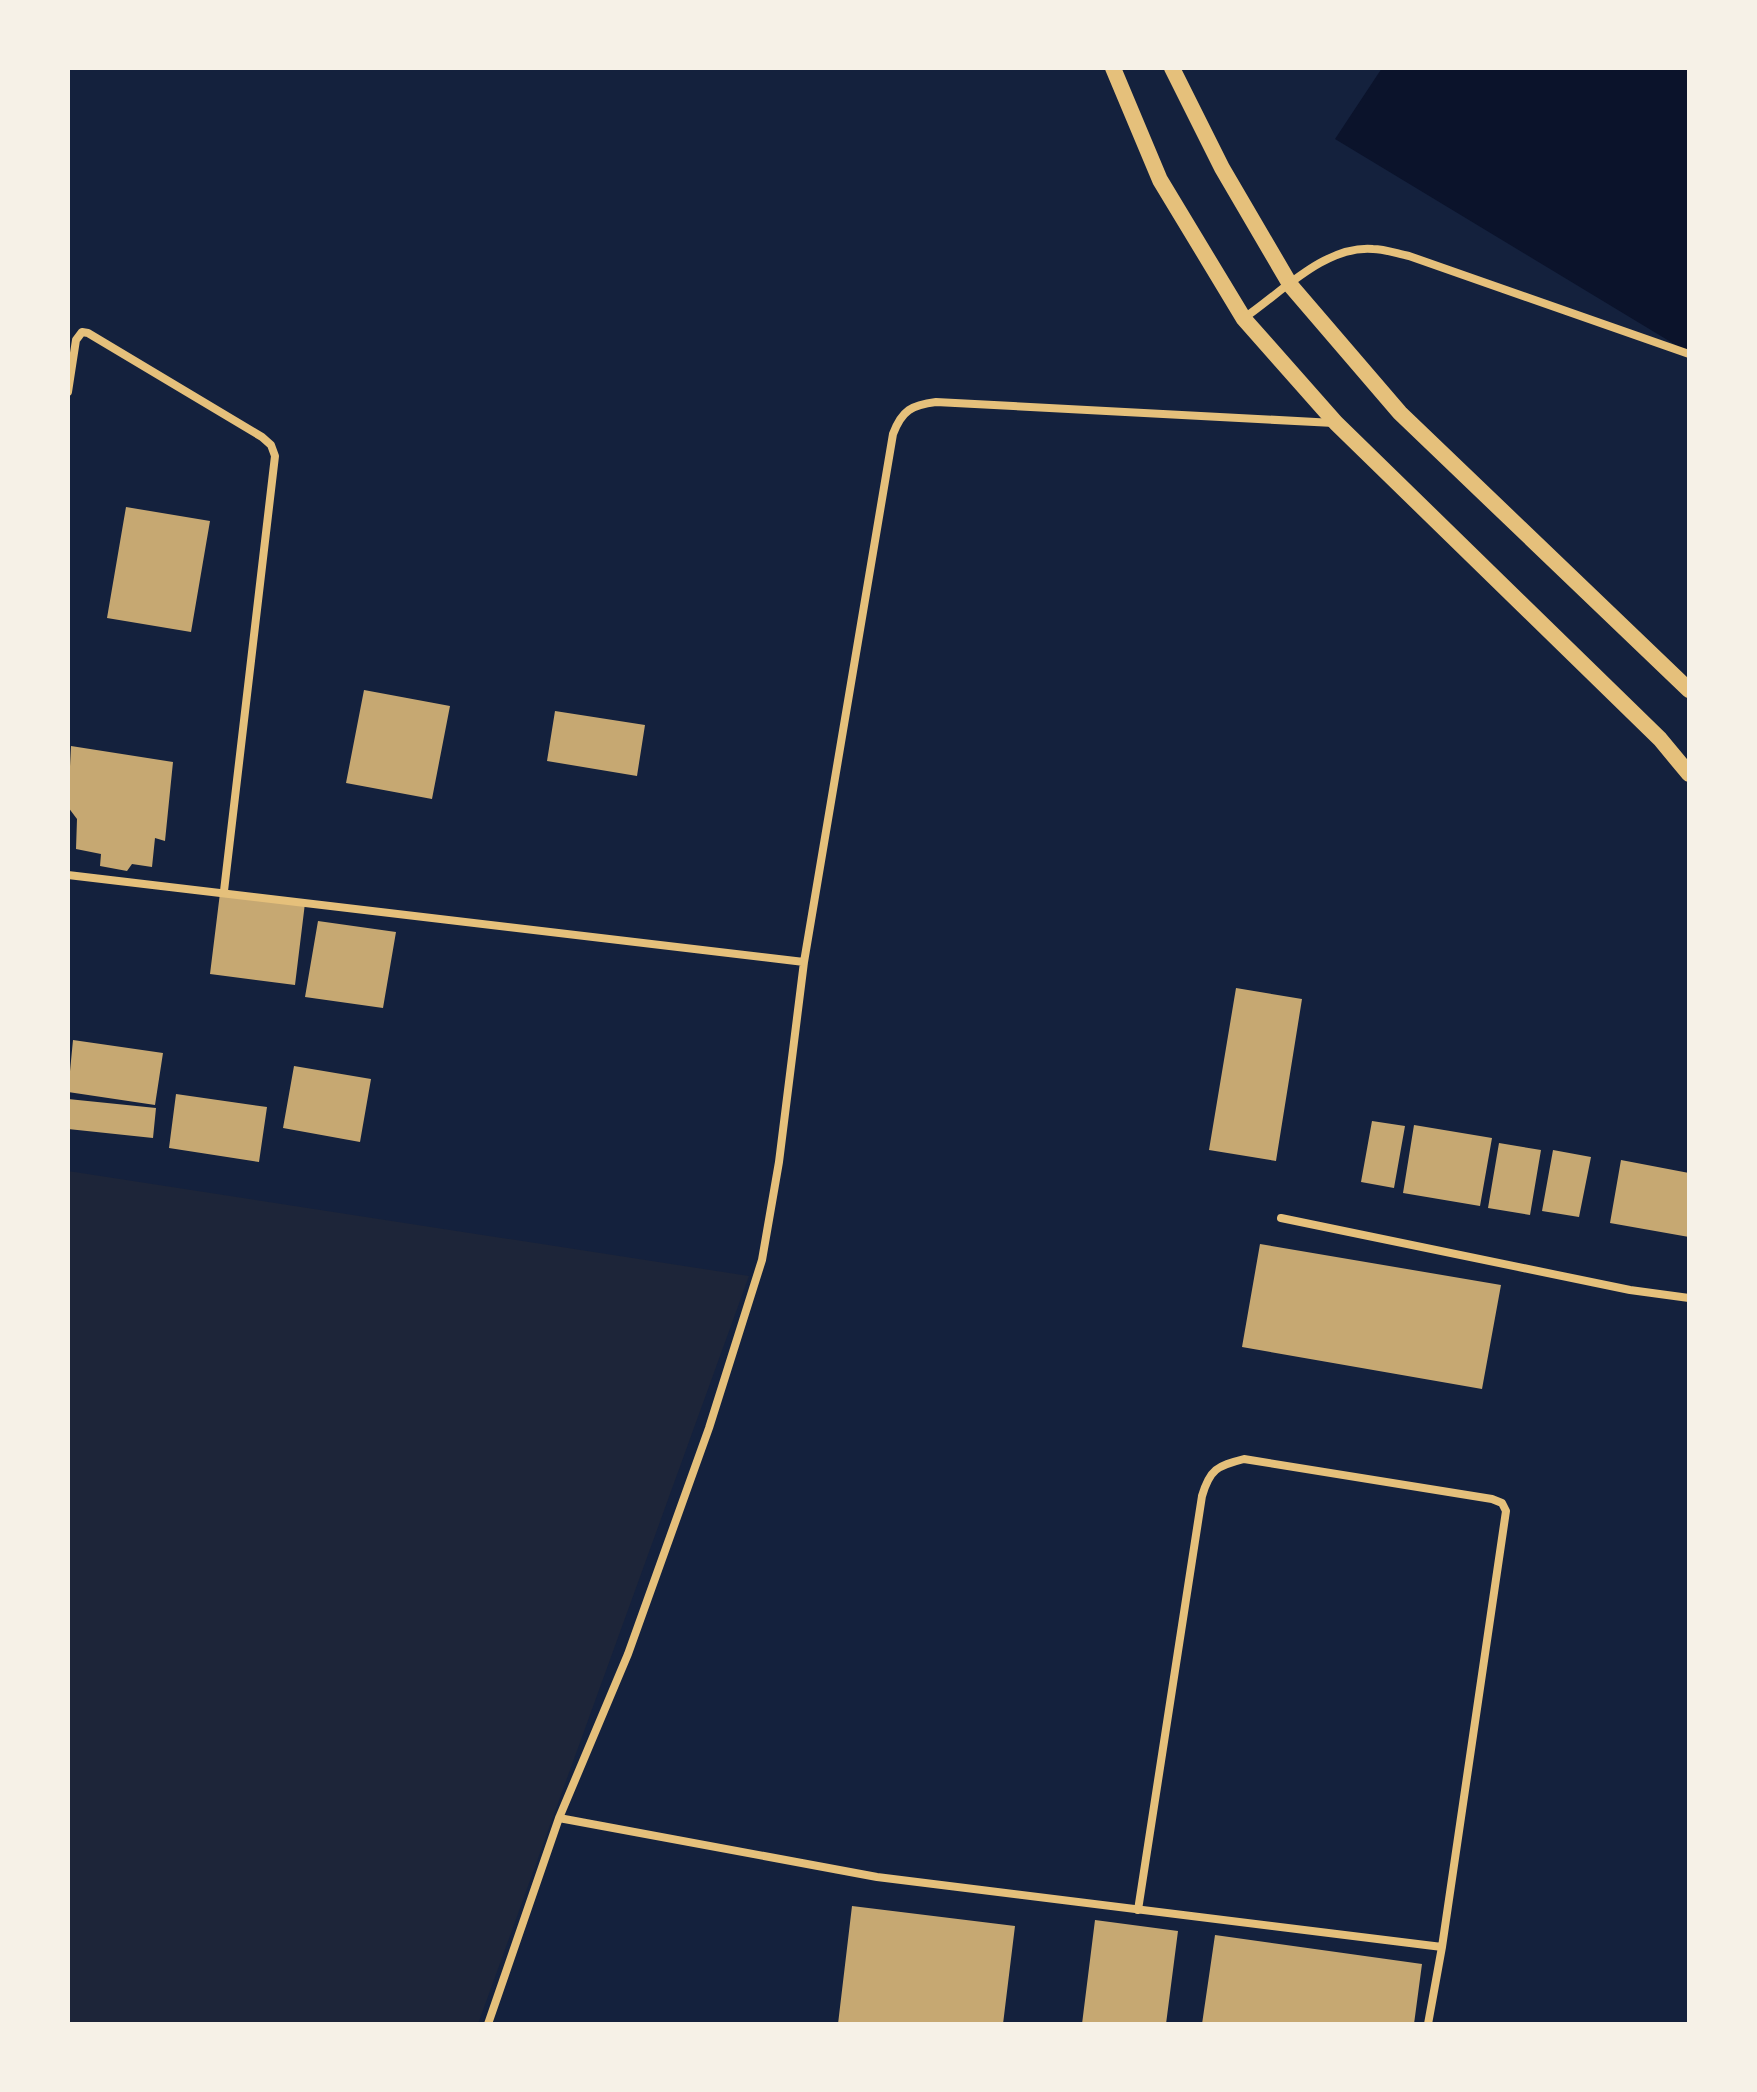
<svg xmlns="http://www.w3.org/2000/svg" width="1757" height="2092" viewBox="0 0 1757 2092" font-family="'Nunito Sans',sans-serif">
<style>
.green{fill:#1d2539}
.water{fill:#0b132b}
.building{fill:#c6a872}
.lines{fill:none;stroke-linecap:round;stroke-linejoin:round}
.minor{stroke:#e5c07b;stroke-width:8}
.secondary{stroke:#e5c07b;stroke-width:16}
</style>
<rect width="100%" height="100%" fill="#14213d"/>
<!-- green -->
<path class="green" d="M68,1171L749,1276L478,2024H68Z"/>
<!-- water -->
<path class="water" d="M1382,68H1689V353L1335,139Z"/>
<!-- building -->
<path class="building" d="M126,507L210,521L191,632L107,618Z
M364,690L450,706L432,799L346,783Z
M555,711L645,725L637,776L547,761Z
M71,746L173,762L165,841L155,838L152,867L132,864L127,871L100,866L101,854L76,849L77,819L68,807Z
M220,893L305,903L295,985L210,974Z
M318,921L396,932L383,1008L305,997Z
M1236,988L1302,999L1276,1161L1209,1150Z
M73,1040L163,1053L155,1105L68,1092Z
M294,1066L371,1079L360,1142L283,1128Z
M176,1094L267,1107L259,1162L169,1148Z
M68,1099L156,1108L153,1138L68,1129Z
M1372,1121L1405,1126L1394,1188L1361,1182Z
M1414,1125L1492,1138L1480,1206L1403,1193Z
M1499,1143L1541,1150L1530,1215L1488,1208Z
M1553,1150L1591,1157L1579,1217L1542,1211Z
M1621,1160L1689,1173V1237L1610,1223Z
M1260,1244L1501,1285L1482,1389L1242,1347Z
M852,1906L1015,1926L1003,2024H838Z
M1095,1920L1178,1931L1166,2024H1082Z
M1215,1935L1422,1964L1414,2024H1202Z"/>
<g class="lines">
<!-- minor -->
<path class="minor" d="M1244,318C1281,293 1325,245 1373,249C1385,249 1398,254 1409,256L1689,354
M68,392L76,340L82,332L88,333L262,437L271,445L275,456L224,891
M68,875L804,962
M1281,1218L1630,1290L1689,1298
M559,1818L877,1877L1442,1947L1428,2024
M1138,1910L1202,1496C1210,1469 1217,1466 1244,1459L1492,1499L1502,1503L1506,1511L1442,1947
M488,2024L559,1818L628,1654L709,1428L762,1260L779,1162L804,962L893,434C902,410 912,405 936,402L1334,423"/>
<!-- secondary -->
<path class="secondary" d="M1113,68L1160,180L1244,319L1336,423L1660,739L1689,774
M1172,68L1222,168L1291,286L1400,413L1689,690"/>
</g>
<!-- border -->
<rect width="1757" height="2092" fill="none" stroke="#f6f1e7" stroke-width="140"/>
</svg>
